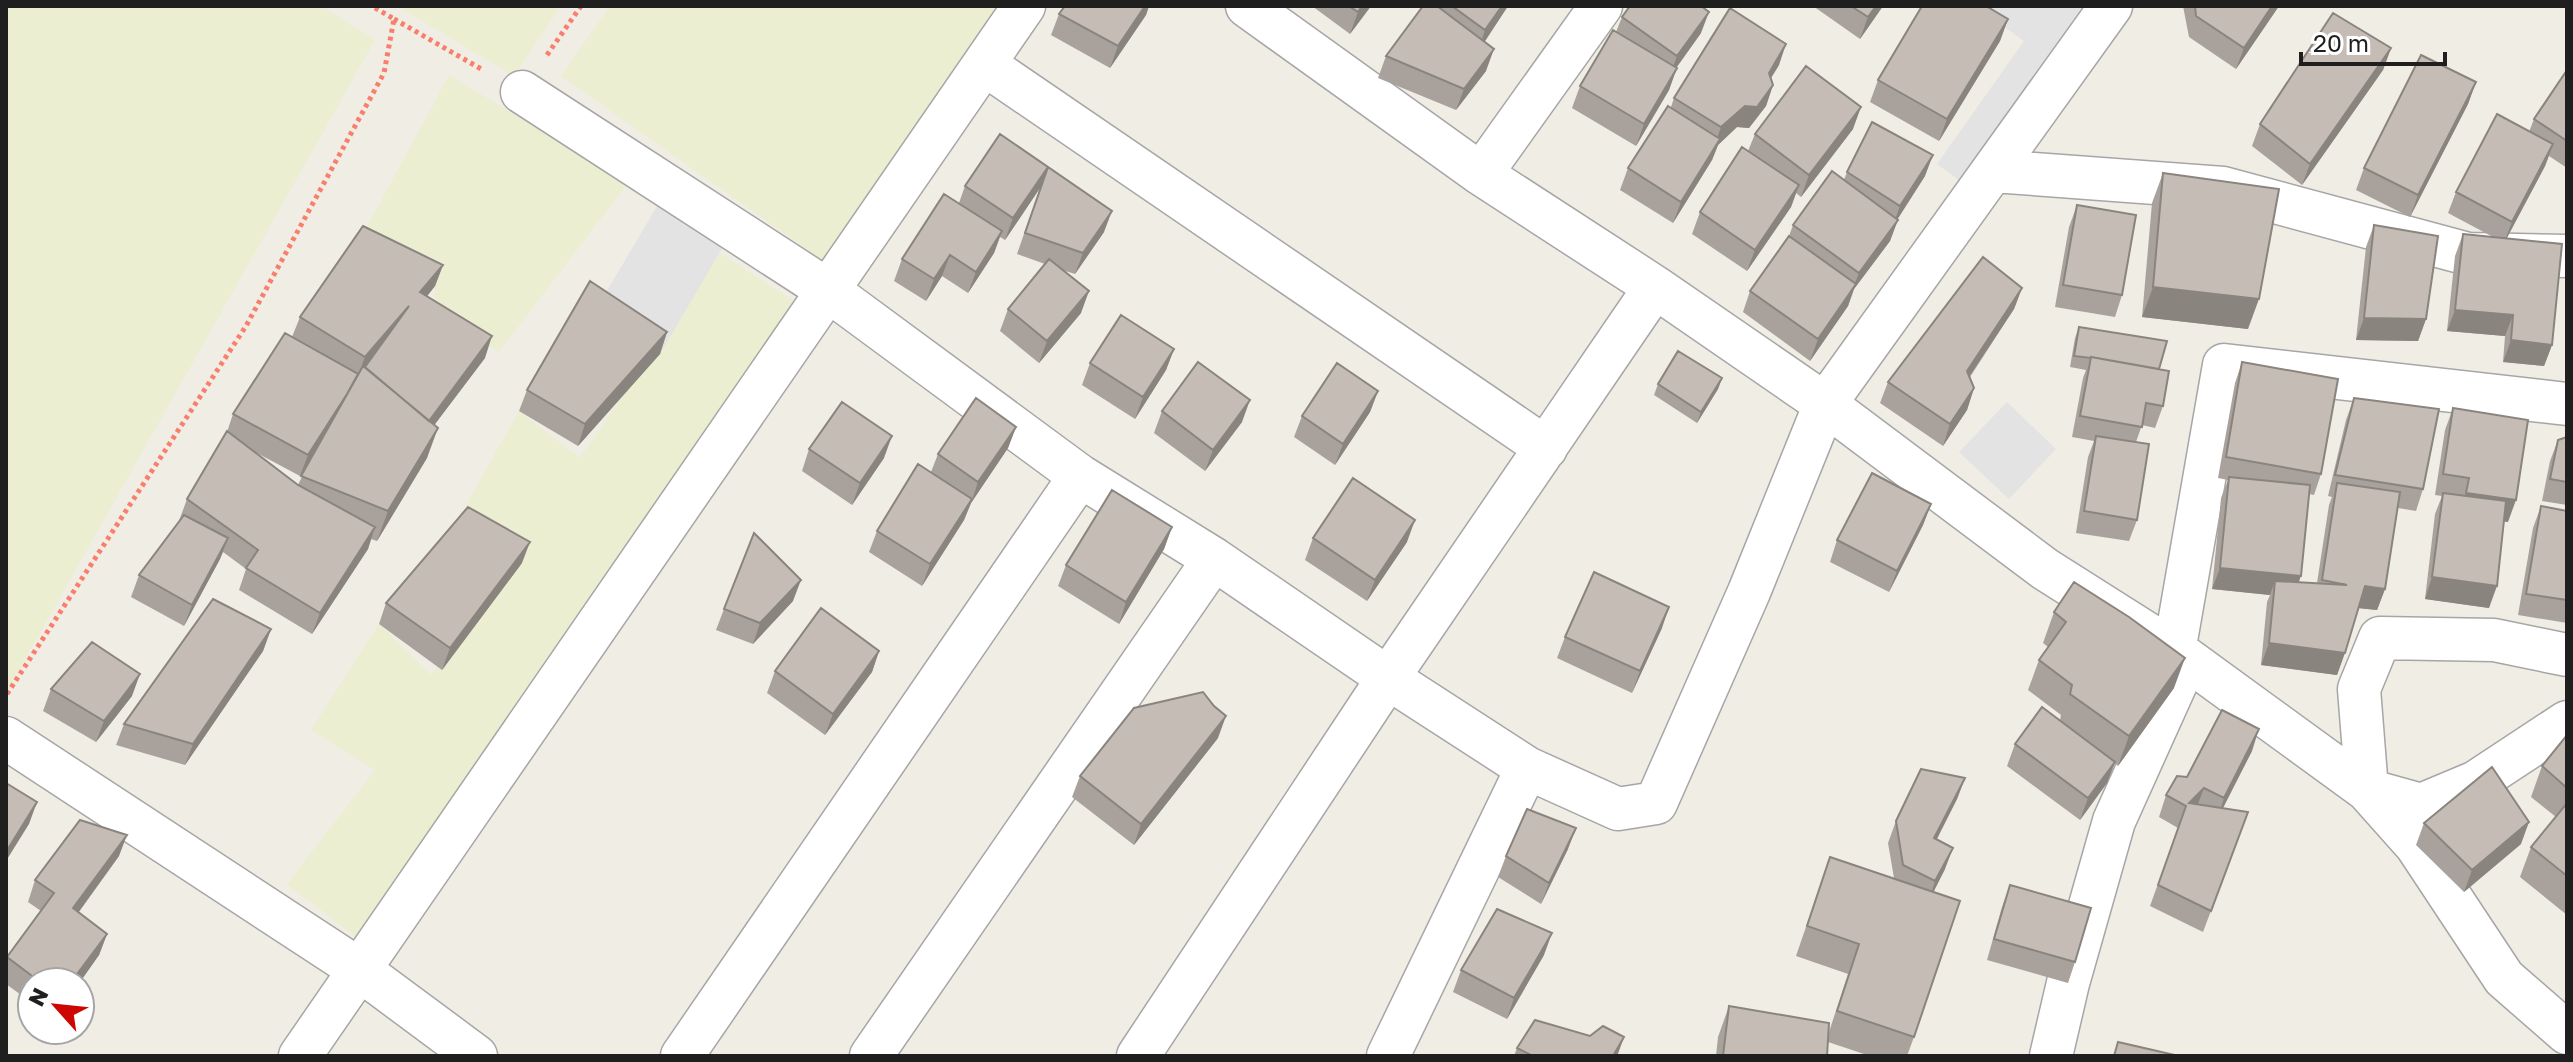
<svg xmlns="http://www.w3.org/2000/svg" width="2573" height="1062" viewBox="0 0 2573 1062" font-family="'Golos Text',sans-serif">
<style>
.farmland{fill:#ebeed1}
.parking{fill:#e3e3e3}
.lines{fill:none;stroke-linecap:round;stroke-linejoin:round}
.street-casing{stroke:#a6a6a6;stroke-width:45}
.path{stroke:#f97f6d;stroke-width:5;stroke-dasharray:4 4;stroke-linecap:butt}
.street{stroke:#fff;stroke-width:42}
.wall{fill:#a9a29c;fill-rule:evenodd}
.shaded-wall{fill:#8a847f}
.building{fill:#c5bcb5;stroke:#8a847f;stroke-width:2}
</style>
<rect width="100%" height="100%" fill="#f0ede5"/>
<!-- farmland -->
<path class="farmland" d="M6,6H321L375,40L6,693Z
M397,6H561L514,76Z
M610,6H1002L826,263L561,76Z
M449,75L628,183L499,352L434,311L435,286L356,247Z
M720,253L794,301L357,938L287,884L375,770L311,730L379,624L431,675L528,551L459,518L519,411L580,458Z"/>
<!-- parking -->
<path class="parking" d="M1975,6H2085L2095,14L1971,189L1937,164L2024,41Z
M659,203L727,240L660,354L595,311Z
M2007,402L2056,449L2009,499L1959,452Z"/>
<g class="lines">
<!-- street casing -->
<g class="street-casing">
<path id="street" d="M1247,6L1481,174L1655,287L1825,404L2045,569L2187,659L2367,790L2416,845L2504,978L2567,1033
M984,64L1546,448
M522,92L829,291L1080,476L1214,559L1388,678L1527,768L1618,809L1656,803L1749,592L1825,404L2111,6
M1993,171L2223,188L2468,254L2567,256
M1481,174L1601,6
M2174,652L2224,365L2567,404
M6,738L360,970L476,1056
M2367,790L2359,689L2380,638L2494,640L2567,655
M2367,790L2421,805L2476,782L2567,722
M300,1056L1024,6
M682,1056L1080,476
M871,1056L1214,559
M1138,1056L1388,678L1655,287
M1388,1056L1527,768
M2051,1056L2068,983L2114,821L2187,659"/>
</g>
<!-- path -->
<path class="path" d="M394,19L483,70
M547,55L581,6
M7,694L246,326L384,73L394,19L372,6"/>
<!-- street -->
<use href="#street" class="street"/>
</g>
<!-- wall -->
<path class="wall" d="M1065,6H1149L1146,15L1110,68L1051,35L1059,14Z
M1312,6H1371L1350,34Z
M1438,6H1508L1484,42L1486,71L1456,110L1378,78L1386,56Z
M1813,6H1883L1860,39Z
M2183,6H2279L2236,69L2189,37Z
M1622,17L1701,33L1676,68L1669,90L1636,146L1572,108L1580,86L1616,32Z
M2008,19L2000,41L1939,141L1870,102L1878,80Z
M2391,48L2383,70L2302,185L2252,146L2260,124Z
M1779,65L1771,78L1773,85L1766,106L1749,128L1737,127L1718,145L1712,160L1673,223L1620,190L1628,168L1671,107L1674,98Z
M2567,70V168L2549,156L2545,166L2507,238L2552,345L2544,366L2503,362L2505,336L2447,331L2455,256L2463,234L2493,237L2448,213L2456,192L2529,132L2534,119Z
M2476,82L2468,104L2410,217L2356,190L2364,168Z
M1853,129L1801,197L1796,193L1791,207L1747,271L1692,234L1700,212L1748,151L1755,134Z
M1000,134L1104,232L1075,274L1062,270L1081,313L1039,363L1000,331L1008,309L1045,264L1017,254L1040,188L1005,240L1000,237L994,253L968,293L942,276L926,301L894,281L902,259L959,203L965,186Z
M1847,172L1925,176L1897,219L1890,241L1854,289L1848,306L1810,361L1743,312L1750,291L1789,236L1793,225L1844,180Z
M2163,173L2248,329L2142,317L2152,203Z
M2077,205L2122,295L2115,317L2055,307L2069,227Z
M2374,225L2426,319L2418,341L2356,340L2366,247Z
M443,265L435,286L427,296L485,358L434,425L427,458L377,541L371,539L368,549L312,634L239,590L246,569L223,552L220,559L184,626L131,597L139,575L179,521L187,499L227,432L233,414L292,337L300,317ZM253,451L300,476L308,464L298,485Z
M2022,288L2014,309L1970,377L1974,388L1967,410L1943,446L1880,403L1888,382Z
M2079,327L2159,369L2163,406L2155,428L2142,425L2136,442L2137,520L2129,541L2076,533L2088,457L2094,441L2072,437L2083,378L2086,370L2070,367L2075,338Z
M667,332L660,354L578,446L519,411L527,390Z
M1174,349L1166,370L1135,419L1082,385L1090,363Z
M2242,362L2321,474L2314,495L2309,494L2299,582L2317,583L2329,505L2332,497L2328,496L2346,420L2354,398L2423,489L2416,511L2398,508L2385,589L2377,610L2359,608L2337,675L2261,665L2267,602L2270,595L2212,589L2221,498L2228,480L2218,478L2235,383Z
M1722,378L1718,389L1697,423L1654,395L1658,384Z
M1378,391L1370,412L1335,465L1294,437L1302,416Z
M2453,408L2508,522L2504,521L2489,608L2425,599L2435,514L2442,496L2435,495L2445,430Z
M1162,411L1242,422L1205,471L1154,433Z
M1016,427L1008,448L971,503L964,520L922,586L869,552L877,531L931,472L938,454Z
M2567,437V505L2542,501L2550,461L2558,440Z
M809,449L884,458L852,505L802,471Z
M1931,504L1923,525L1889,592L1830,562L1837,540Z
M2541,506L2567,511V623L2518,615L2533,528Z
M1172,527L1164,549L1119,624L1058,586L1066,565Z
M1313,538L1407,542L1367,601L1305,560Z
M522,563L442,670L379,624L386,603Z
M793,601L753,644L716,630L724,609Z
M2054,612L2174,688L2118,766L2115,763L2107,783L2080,820L2007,766L2015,744L2060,720L2061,715L2028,690L2039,660L2048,647L2043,643Z
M1662,628L1632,693L1557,658L1565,637Z
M271,629L263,651L185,765L116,745L124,724Z
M879,651L872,672L825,735L767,693L775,671Z
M51,689L132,696L96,742L43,711Z
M2567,735V915L2520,877L2531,847L2556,817L2531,797L2542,766Z
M1218,738L1134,845L1072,797L1080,776Z
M2252,751L2222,808L2240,834L2203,932L2150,906L2178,828L2159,817L2166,795L2187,777Z
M1965,778L1957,799L1937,839L1945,869L1933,892L1914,1037L1907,1056H1870L1828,1042L1827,1056H1716L1718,1037L1729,1006L1829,1032L1848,974L1796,956L1830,857L1894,878L1888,843L1896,821Z
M2424,823L2521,844L2464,892L2416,845Z
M1568,849L1541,904L1498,877L1506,856Z
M119,856L79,912L107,934L99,955L80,982H32V1003L6,984V960L41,911L28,902L35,880Z
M2010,885L2075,962L2068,983L1987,960L2002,907Z
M1544,955L1507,1019L1453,992L1461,970Z
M1590,1036L1624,1037L1617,1056H1514L1517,1048Z"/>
<!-- shaded-wall -->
<path class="shaded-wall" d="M1145,6H1149L1146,15L1110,68L1118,46Z
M1362,6H1371L1350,34L1358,12Z
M1502,6H1508L1478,52L1485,30Z
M1876,6H1883L1860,39L1868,17Z
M2272,6H2279L2236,69L2244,48Z
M1709,12L1701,33L1669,78L1677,56Z
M2008,19L2000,41L1939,141L1947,119Z
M1786,44L1779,65L1761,94L1769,73Z
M2391,48L2383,70L2302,185L2310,164Z
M1494,49L1486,71L1456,110L1464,89Z
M1677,68L1669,90L1636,146L1644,124Z
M2476,82L2468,104L2410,217L2418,195Z
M1773,85L1766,106L1749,128L1737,127L1718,145L1712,160L1673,223L1681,202L1713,149L1721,127L1745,106Z
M1861,107L1853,129L1801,197L1809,175Z
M2553,144L2545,166L2504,243L2512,222Z
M1933,155L1925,176L1892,228L1900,206Z
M1048,167L1040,188L1005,240L1013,218Z
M1799,185L1791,207L1747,271L1755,250Z
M1112,211L1104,232L1075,274L1083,253Z
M1898,220L1890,241L1854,289L1848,306L1810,361L1818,339L1852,290L1859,273Z
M1002,231L994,253L968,293L976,272Z
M950,255L942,276L926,301L934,279Z
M443,265L435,286L413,314L420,292Z
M2153,287L2259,299L2248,329L2142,317Z
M2022,288L2014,309L1959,392L1967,371Z
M1089,291L1081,313L1039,363L1047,341Z
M409,306L352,396L300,476L308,455L357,378L365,357Z
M2455,310L2513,315L2505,336L2447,331Z
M2364,318L2426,319L2418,341L2356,340Z
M667,332L660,354L578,446L585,424Z
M492,336L485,358L420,444L428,423Z
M2511,340L2552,345L2544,366L2503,362Z
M1174,349L1166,370L1135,419L1143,397Z
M1722,378L1718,389L1697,423L1701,412Z
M1974,388L1967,410L1943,446L1950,424Z
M1378,391L1370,412L1335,465L1343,444Z
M1250,400L1242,422L1205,471L1213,450Z
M1016,427L1008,448L971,503L964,520L922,586L930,564L972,500L978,482Z
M438,428L427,458L377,541L388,511Z
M892,436L884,458L852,505L860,483Z
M2466,493L2516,500L2508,522L2458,515Z
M1931,504L1923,525L1889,592L1897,571Z
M1415,520L1407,542L1367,601L1375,580Z
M375,527L368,549L312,634L320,613Z
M1172,527L1164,549L1119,624L1126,602Z
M228,538L220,559L184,626L192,605Z
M530,542L522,563L442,670L450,648Z
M2220,568L2301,576L2293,597L2275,581L2270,595L2212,589Z
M2432,577L2497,586L2489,608L2425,599Z
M801,580L793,601L753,644L760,623Z
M2365,586L2385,589L2377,610L2357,608Z
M1669,607L1662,628L1632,693L1640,671Z
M271,629L263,651L185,765L193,744Z
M2269,643L2345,653L2337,675L2261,665Z
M879,651L872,672L825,735L833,714Z
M2185,658L2174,688L2118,766L2129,736Z
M140,674L132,696L96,742L104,721Z
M1226,716L1218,738L1134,845L1141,824Z
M2259,729L2252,751L2217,820L2224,798Z
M2115,762L2107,783L2080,820L2088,798Z
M1965,778L1957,799L1926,860L1934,838Z
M2204,788L2196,809L2189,803Z
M37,802L29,824L6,861V852Z
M2529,822L2521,844L2464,892L2472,870Z
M1576,828L1568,849L1541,904L1549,883Z
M127,835L119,856L66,929L73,908Z
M1953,848L1945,869L1928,903L1935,881Z
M1552,933L1544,955L1507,1019L1514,998Z
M107,934L99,955L80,982H71Z
M1624,1037L1617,1056H1613Z"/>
<!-- building -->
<path class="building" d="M1065,6H1145L1118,46L1059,14Z
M1349,6H1362L1358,12Z
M1423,6H1437L1494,49L1464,89L1386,56Z
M1452,6H1502L1485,30Z
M1630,6H1701L1709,12L1677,56L1622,17Z
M1851,6H1876L1868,17Z
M1922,6H1986L2008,19L1947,119L1878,80Z
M2195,6H2272L2244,48L2196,16Z
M1730,8L1786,44L1769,73L1773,85L1757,107L1745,106L1721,127L1674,98Z
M2333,13L2391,48L2310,164L2260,124Z
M1613,30L1677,68L1644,124L1580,86Z
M2421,55L2476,82L2418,195L2364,168Z
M1806,66L1861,107L1809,175L1755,134Z
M2567,70V141L2534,119Z
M1668,106L1720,139L1681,202L1628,168Z
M2497,114L2553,144L2512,222L2456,192Z
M1872,122L1933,155L1900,206L1847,172Z
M1000,134L1112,211L1083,253L1025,233L1048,167L1013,218L965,186Z
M1742,147L1799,185L1755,250L1700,212Z
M1832,171L1898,220L1859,273L1793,225Z
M2163,173L2279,189L2259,299L2153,287Z
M944,194L1002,231L976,272L950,255L934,279L902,259Z
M2077,205L2136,215L2122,295L2063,285Z
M2374,225L2438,236L2426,319L2364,318Z
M363,226L443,265L420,292L492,336L429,421L365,367L409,306L365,357L300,317Z
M2463,234L2562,244L2552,345L2511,340L2513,315L2455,310Z
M1789,236L1856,284L1818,339L1750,291Z
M1983,257L2022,288L1967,371L1974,388L1950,424L1888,382Z
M1049,259L1089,291L1047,341L1008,309Z
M590,281L667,332L585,424L527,390Z
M1121,315L1174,349L1143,397L1090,363Z
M2079,327L2167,341L2159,369L2091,357V358L2074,356Z
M285,333L358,374L347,394L308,455L233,414Z
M1678,351L1722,378L1701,412L1658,384Z
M2091,357L2169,371L2163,406L2146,403L2142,427L2080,416Z
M1198,362L1250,400L1213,450L1162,411Z
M2242,362L2338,379L2321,474L2226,457Z
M1337,363L1378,391L1343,444L1302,416Z
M363,366L438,428L388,511L301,476Z
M976,398L1016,427L978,482L938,454Z
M2354,398L2439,409L2423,489L2335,475Z
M842,402L892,436L860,483L809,449Z
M2453,408L2528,420L2516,500L2466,493L2469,478L2443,474Z
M227,431L298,485L375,527L320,613L246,568L258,550L187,499Z
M2096,436L2149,444L2137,520L2084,511Z
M2567,437V482L2550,479L2558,440Z
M918,464L972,499L930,564L877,531Z
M1872,473L1931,504L1897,571L1837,540Z
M2229,477L2310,485L2301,576L2220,568Z
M1353,478L1415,520L1375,580L1313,538Z
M2337,483L2400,492L2385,589L2365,586L2345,653L2269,643L2275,581L2347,585L2322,580Z
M1112,490L1172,527L1126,602L1066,565Z
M2443,493L2506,501L2497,586L2432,577Z
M2541,506L2567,511V600L2526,594Z
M468,507L530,542L450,648L386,603Z
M184,515L228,538L192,605L139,575Z
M754,533L801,580L760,623L724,609Z
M1594,572L1669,607L1640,671L1565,637Z
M2074,582L2129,617L2185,658L2129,736L2070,694L2072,685L2039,660L2066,622L2054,612Z
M213,599L271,629L193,744L124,724Z
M821,608L879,651L833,714L775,671Z
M92,642L140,674L104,721L51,689Z
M1203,692L1214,706L1226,716L1141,824L1080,776L1134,708Z
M2042,707L2115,762L2088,798L2015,744Z
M2222,710L2259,729L2224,798L2204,788L2189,803L2248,812L2211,911L2158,885L2186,806L2166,795L2177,776L2187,777Z
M2567,735V788L2542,766Z
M2492,767L2529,822L2472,870L2424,823Z
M1921,769L1965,778L1934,838L1953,848L1935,881L1903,865L1896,821Z
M6,783L37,802L6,852Z
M2567,803V876L2531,847Z
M1527,809L1576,828L1549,883L1506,856Z
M80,820L127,835L73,908L107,934L71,982H40L7,957L54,893L35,880Z
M1830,857L1960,901L1914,1037L1837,1011L1859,944L1807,926Z
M2010,885L2091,908L2075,962L1994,939Z
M1497,909L1552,933L1514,998L1461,970Z
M1729,1006L1829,1023L1827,1056H1723Z
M1535,1020L1590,1036L1603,1026L1624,1037L1613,1056H1533L1517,1048Z
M2118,1042L2179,1056H2114Z"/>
<!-- border -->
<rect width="2573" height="1062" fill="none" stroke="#1f1f1f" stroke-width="16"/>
<!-- north arrow -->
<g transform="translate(56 1006) rotate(297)"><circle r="38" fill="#ffffff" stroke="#a5a5a5" stroke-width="2"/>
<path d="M0-6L14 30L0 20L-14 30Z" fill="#cd0601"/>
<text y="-12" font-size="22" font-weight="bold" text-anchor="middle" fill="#1f1f1f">N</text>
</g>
<!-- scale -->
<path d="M2301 52v12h144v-12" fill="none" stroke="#1f1f1f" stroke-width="4"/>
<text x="2313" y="52" font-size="24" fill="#1f1f1f" stroke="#ffffff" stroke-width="6" paint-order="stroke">20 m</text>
</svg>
